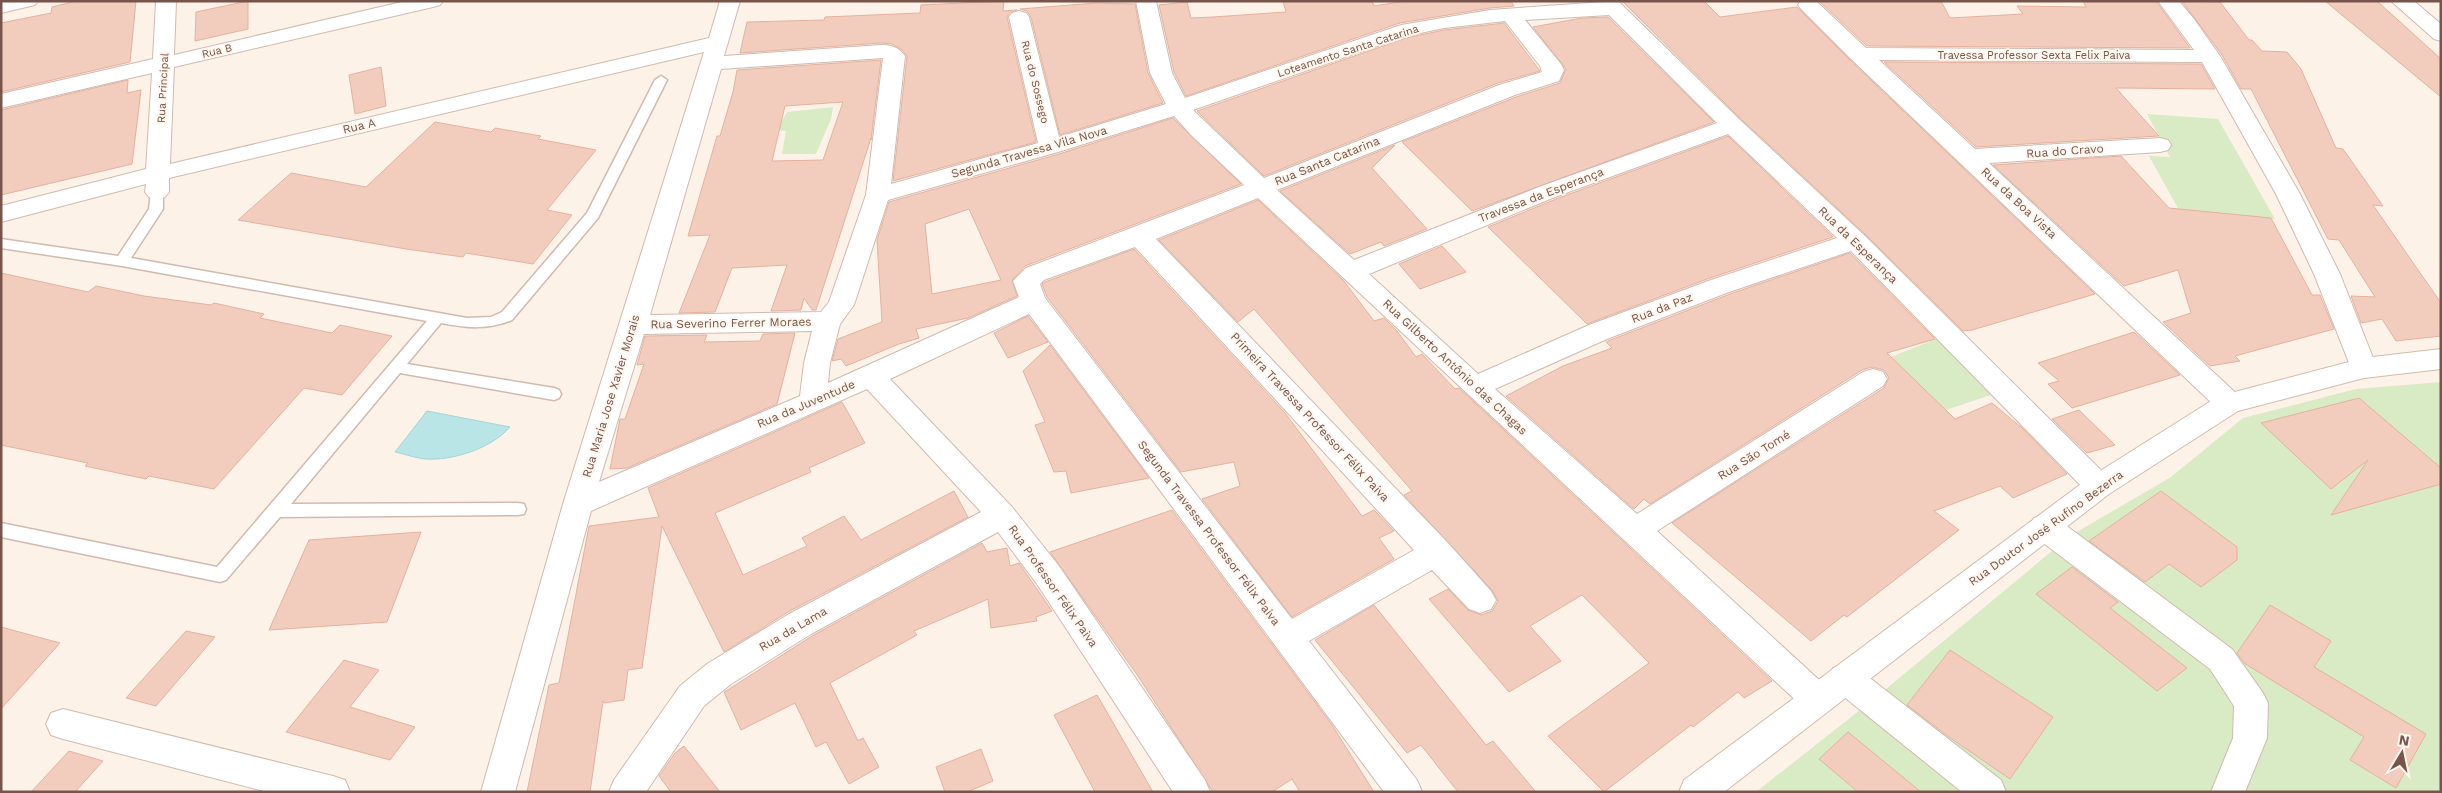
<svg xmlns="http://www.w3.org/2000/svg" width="2442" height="793" viewBox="0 0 2442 793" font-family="'Work Sans',sans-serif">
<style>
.green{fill:#d8ebc4}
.water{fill:#bae5e7;stroke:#a1d6d9}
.building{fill:#f2cdbe;stroke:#e5b19e;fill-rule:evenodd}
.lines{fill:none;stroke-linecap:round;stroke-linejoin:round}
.lane-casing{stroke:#d1baaf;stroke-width:3}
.street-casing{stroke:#d1baaf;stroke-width:2}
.secondary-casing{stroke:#d4baad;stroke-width:2}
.lane{fill:#fff;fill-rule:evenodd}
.street{fill:#fff;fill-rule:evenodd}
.secondary{fill:#fff;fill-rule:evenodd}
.labels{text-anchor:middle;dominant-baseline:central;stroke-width:4;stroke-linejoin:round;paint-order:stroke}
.far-street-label{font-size:11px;fill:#77554b;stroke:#fff6ed}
.street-label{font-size:12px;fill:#77554b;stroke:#fff6ed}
</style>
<rect width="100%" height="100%" fill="#fdf2e7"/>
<!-- green -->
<path class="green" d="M833,107L831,119L816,154H782L786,131L777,130L787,112Z
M2147,114L2218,119L2275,219L2179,210L2149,156L2170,157Z
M1936,339L1991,395L1946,410L1891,357Z
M2441,382V792H1756L1874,699L2070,536L2171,477L2243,418L2356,389Z"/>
<!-- water -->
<path class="water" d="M427,411L510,427C492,448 453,461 425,459C415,458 405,454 395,452Z"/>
<!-- building -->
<path class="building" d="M77,1H136L130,62L1,92V23L51,13L52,7Z
M248,1V29L195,41L196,12Z
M1004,1L1003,11L1017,10L1010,12L1007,17L1036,142L893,181L907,56L901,49L892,44L881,43L740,53L747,22L824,20L825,17L920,13L921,5Z
M1283,1H1372L1374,6L1406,1H1511L1514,6L1490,8L1400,23L1186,96L1174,72L1159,5L1187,2L1191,18L1213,17L1286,12Z
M1622,1H1704L1720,17L1797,7L1850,60L2095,294L1972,330L1963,331L1865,234L1741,119Z
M1819,1H1941L1950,18L2023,14L2017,6L2086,7L2083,1H2156L2190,48L1867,46Z
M2182,1L2220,2L2249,40H2252L2262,51L2287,52L2301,69L2336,148L2343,149L2383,206L2373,205L2441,303V336L2396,341L2382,319L2361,323L2351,296L2375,297L2339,240L2328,239L2251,89H2241L2222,55Z
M2325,1H2377L2441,59V97Z
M1096,3L1135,4L1148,73L1163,103L1060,135L1031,17L1027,11L1020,9Z
M1608,17L1714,122L1472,211L1402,142L1516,97L1560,83L1566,69L1533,27L1582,18Z
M1504,23L1540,71L1498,83L1264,176L1197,111L1406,38L1444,30Z
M881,60L871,140V138L816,310H812L804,298L801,310L771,311L787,265L732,268L715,312L679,313L710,235L688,236L717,136H720L733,92L737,70ZM843,102L823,160L772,161L785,106Z
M1884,62L2201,64L2215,89L2116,88L2159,136L1976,147Z
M381,67L386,106L355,114L349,75Z
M128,80L127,93L141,90L132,164L1,195V110Z
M1173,118L1241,184L1025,266L1012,280L1017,296L968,318L916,329L919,338L899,344L846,366L841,359L832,361L838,339L882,322L877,240L889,202L1059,154ZM969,209L1001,280L932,294L925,224Z
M435,122L491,132L495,128L541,136L538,139L596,150L547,210L572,215L533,264L466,253L463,257L406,249L238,220L291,173L366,187Z
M1728,136L1833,237L1710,278L1587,324L1488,227L1556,199Z
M1395,145L1372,168L1427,229L1384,246L1381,242L1350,254L1280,191Z
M2121,156L2169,208L2271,218L2312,295H2320L2334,329L2235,356L2240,361L2210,366L2163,322L2191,313L2178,270L2124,286L1993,165Z
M1258,200L1343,280L1374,321L1384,318L1397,331L1416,357L1422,354L1455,389L1459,388L1772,681L1744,698L1738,692L1693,727L1691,725L1604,792L1548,736L1649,663L1582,595L1530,626L1561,661L1509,692L1429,599L1448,589L1468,610L1481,615L1492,611L1498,601L1492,590L1404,495L1412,491L1254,309L1238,322L1159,240Z
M1442,246L1466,272L1420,289L1399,264Z
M1134,249L1285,413L1362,516L1374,510L1394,531L1379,538L1394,559L1292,617L1202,499L1240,486L1234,462L1181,472L1047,297L1042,284L1045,282Z
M1850,253L1935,339L1887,353L1955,419L1992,403L2022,428L2067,474L2013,498L2000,486L1934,511L1959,530L1847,617L1844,615L1811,641L1672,523L1884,388L1889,378L1884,370L1872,367L1862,370L1650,504L1644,499L1634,509L1506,396L1563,366L1612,348L1606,342L1608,341L1730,294Z
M1,273L88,292L96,286L144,296L211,305L214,303L264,314L260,318L332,333L340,325L392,336L342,395L304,388L214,489L149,476L146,479L85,466L88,463L1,445Z
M1028,316L1048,342L1008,358L994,333Z
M2134,332L2180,375L2072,408L2048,384L2059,381L2038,363Z
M795,333L777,404L627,468L610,469L620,419H625L644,364L637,365L645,336L707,335L704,342L760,341L763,334Z
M1050,345L1149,478L1071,493L1066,471L1054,472L1035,425L1045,422L1023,371Z
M2359,398L2441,468V484L2331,515L2368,460L2331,489L2261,423Z
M842,402L865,443L809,468L811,472L715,513L743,575L807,546L802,538L844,516L861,540L954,491L968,517L788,612L724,652L662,526L642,668L628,670L624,700L604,703L603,701L590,792H527L549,685L559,683L589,526L659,517L648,488Z
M2079,410L2115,445L2087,453L2052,419Z
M2161,491L2237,547V560L2201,587L2169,564L2145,582L2089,541Z
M1172,510L1332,725L1374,792H1300L1292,779L1272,792H1213L1138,676L1050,552Z
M421,532L387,622L269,630L309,540Z
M982,543L987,552L1007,548L1010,566L1019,563L1052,611L1036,617L1037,621L991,628L988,599L914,631L917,635L830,683L858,741L863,738L879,767L849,784L826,742L816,747L795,703L741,730L724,692L726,691L812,636Z
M2072,567L2118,602L2110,608L2187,668L2157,691L2036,594Z
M1374,605L1486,745L1493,741L1536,792H1458L1421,745L1407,753L1315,640Z
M2270,605L2331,641L2314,667L2426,734L2396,788L2350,760L2364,737L2244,663L2237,653Z
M1,627L60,643L1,709Z
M186,631L215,637L156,706L126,698Z
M1950,650L2053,717L2010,779L1949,737L1907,705Z
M344,660L379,670L350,707L415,727L390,760L286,732Z
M1097,695L1153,792H1095L1054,715Z
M1848,732L1921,792H1858L1819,759Z
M684,746L720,792H671L659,776L675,753Z
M981,749L993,781L967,792H945L936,767Z
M69,751L103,761L75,792H31Z"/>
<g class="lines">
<!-- lane casing -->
<g class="lane-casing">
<path id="lane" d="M661,76L667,80L598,218L512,320C487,330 467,328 441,323L407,364L554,388L559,390L561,394L559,398L554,400L400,373L291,504L518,503L524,504L526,509L524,514L518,515L280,517L226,580L220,582L1,537V523L217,567L427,321L122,266L1,248V239L118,256L149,209L151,192L157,188L163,192V209L131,258L467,318L491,317L502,312L587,213L655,80Z"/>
</g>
<!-- street casing -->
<g class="street-casing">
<path id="street" d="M1,1H38L35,5L1,13Z
M156,1H176L174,55L406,1H443L440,5L433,7L174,67L170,164L709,38L720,1H740L724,56L881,45C892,45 898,47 905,56L891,184L1038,143L1009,17L1012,13L1019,11L1026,13L1029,17L1059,137L1166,104L1150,73L1136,1H1156L1172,73L1185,98L1401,25L1490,10L1618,1L1740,120L1864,235L2109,478L2114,486L2109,494L2099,497L2089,494L1851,251L1729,292L1607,339L1495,389L1637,514L1863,372L1873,369L1883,372L1887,379L1883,386L1657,531L1829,689L1834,699L1829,709L1817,714L1805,709L1258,198L1156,239L1448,543L1491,591L1496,600L1491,609L1480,613L1469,609L1432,570L1309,641L1417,780L1422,792H1384L1029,314L890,379L1012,507L1059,566L1205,780L1210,792H1173L1037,584L998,532L811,634L731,684L704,706L646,792H609L614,780L680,686L707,664L789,614L981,512L867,389L591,511L515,792H481L563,504L704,52L169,178V192L165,197L157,200L149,197L145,192L146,184L1,222V206L146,169L152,73L1,108V94L153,59ZM1609,15L1717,123L1539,187L1354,260L1277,190L1515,95L1559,81L1564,70L1561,64L1525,20ZM1505,21L1540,66L1542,72L1499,85L1264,178L1193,110L1406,36L1444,28ZM883,58L866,195L829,302L821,312L650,315L721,69ZM1174,116L1191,135L1244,185L1026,268L1013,281L1019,297L828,383L830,363L840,324L854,305L888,200L1058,152ZM1728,134L1837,238L1711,280L1589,325L1478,374L1369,274L1555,197ZM1135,247L1414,550L1292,619L1045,298L1040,284L1044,280ZM812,331L804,363L800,396L599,482L644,334Z
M1800,1H1816L1866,48L2194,50L2158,1H2179L2194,19L2220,56L2300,194L2340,274L2377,368L2374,375L2364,378L2354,375L2351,368L2314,274L2276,194L2202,62L1879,60L1975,149L2160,138L2168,140L2171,145L2168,150L2160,152L1989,163L2239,396L2243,403L2239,410L2229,413L2219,410L1851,59L1801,9L1798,5Z
M2391,1H2414L2441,24V41L2434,39Z
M2045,515L2056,518L2232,649L2263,693L2268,703L2267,738L2245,792H2211L2233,738L2234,706L2210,669L2034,536L2030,527L2034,518Z
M1845,664L1857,668L2001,780L2006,792H1962L1833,688L1829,678L1833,668Z
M63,709L333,776L345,780L350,792H268L63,739L51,735L46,724L51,713Z"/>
</g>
<!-- secondary casing -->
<g class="secondary-casing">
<path id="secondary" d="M2441,349V369L2364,378L2238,411L2109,494L1724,792H1679L1684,780L2089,478L2219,396L2364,358Z"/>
</g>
<!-- lane -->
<use href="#lane" class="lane"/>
<!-- street -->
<use href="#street" class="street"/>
<!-- secondary -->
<use href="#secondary" class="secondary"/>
</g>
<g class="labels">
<!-- far-street labels -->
<g class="far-street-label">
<text transform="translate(217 51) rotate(-13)">Rua B</text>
<text transform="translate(1348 51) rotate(-18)">Loteamento Santa Catarina</text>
<text x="2034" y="55">Travessa Professor Sexta Felix Paiva</text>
<text transform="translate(1035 82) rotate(76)">Rua do Sossego</text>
<text transform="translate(163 88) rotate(-87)">Rua Principal</text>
</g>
<!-- street labels -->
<g class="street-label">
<text transform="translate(359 126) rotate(-13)">Rua A</text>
<text transform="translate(2065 151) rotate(-4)">Rua do Cravo</text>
<text transform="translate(1029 152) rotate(-16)">Segunda Travessa Vila Nova</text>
<text transform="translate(1327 161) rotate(-22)">Rua Santa Catarina</text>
<text transform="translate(1541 195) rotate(-21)">Travessa da Esperança</text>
<text transform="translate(2019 203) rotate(43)">Rua da Boa Vista</text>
<text transform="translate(1858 245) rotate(44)">Rua da Esperança</text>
<text transform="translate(1662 308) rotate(-21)">Rua da Paz</text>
<text transform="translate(731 323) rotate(-1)">Rua Severino Ferrer Moraes</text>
<text transform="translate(1455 367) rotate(43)">Rua Gilberto Antônio das Chagas</text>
<text transform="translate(611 396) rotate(-73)">Rua Maria Jose Xavier Morais</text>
<text transform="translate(806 404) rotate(-23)">Rua da Juventude</text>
<text transform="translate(1310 417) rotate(47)">Primeira Travessa Professor Félix Paiva</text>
<text transform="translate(1754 455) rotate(-32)">Rua São Tomé</text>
<text transform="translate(2046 528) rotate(-36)">Rua Doutor José Rufino Bezerra</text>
<text transform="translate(1209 533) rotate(53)">Segunda Travessa Professor Félix Paiva</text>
<text transform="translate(1053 586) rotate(55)">Rua Professor Félix Paiva</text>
<text transform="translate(793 629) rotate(-30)">Rua da Lama</text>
</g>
</g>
<!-- border -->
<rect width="2442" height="793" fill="none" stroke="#77554b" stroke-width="5"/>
<!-- north arrow -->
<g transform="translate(2402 753) rotate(10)" stroke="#fff6ed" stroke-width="4" paint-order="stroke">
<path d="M0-4L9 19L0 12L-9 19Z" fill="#77554b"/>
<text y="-8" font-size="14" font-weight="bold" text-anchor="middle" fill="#77554b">N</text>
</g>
</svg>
